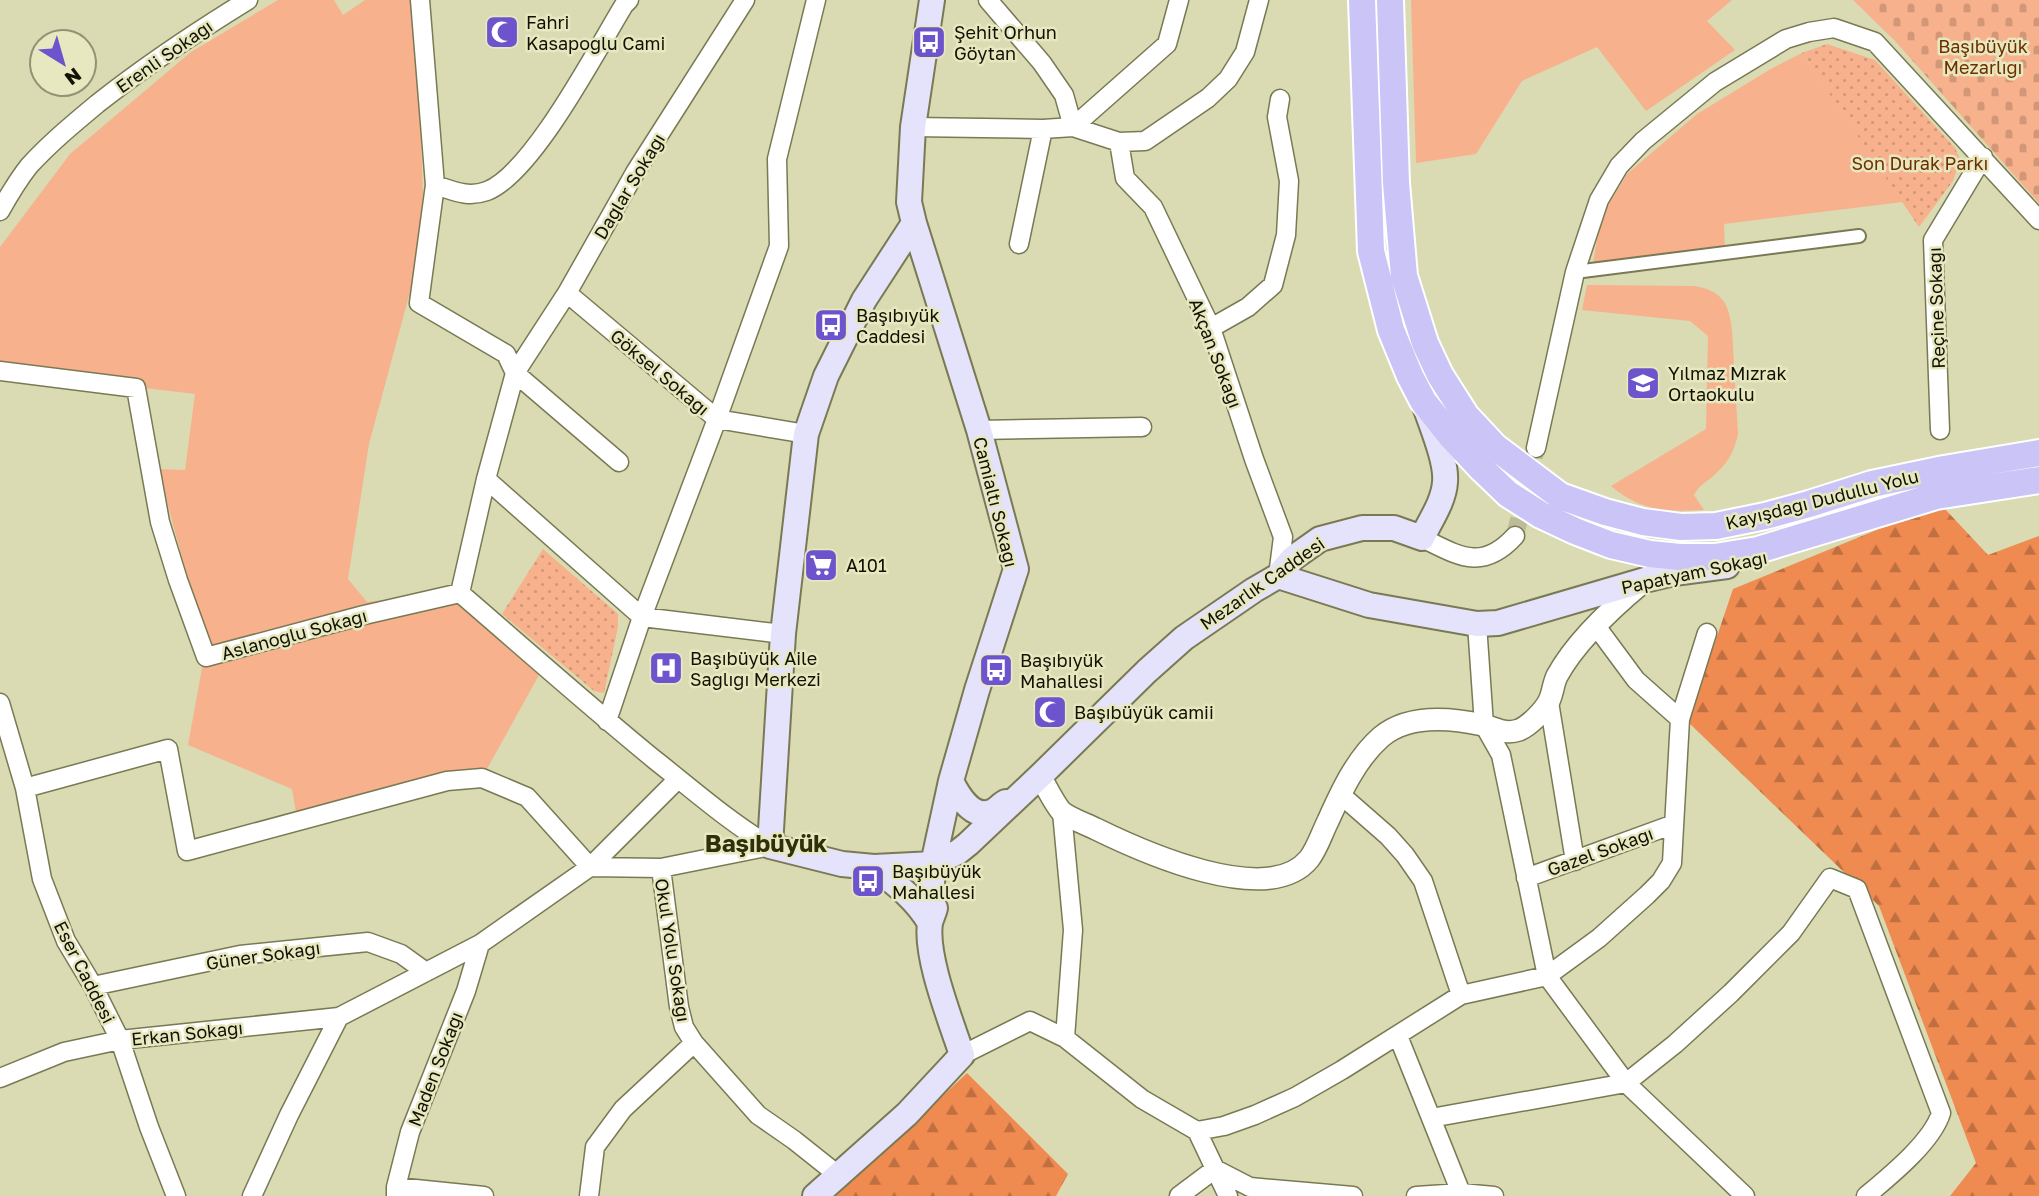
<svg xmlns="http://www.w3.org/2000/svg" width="2039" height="1196" viewBox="0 0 2039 1196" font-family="'Golos Text',sans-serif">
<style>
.green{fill:#f7b18d}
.forest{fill:url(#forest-firs)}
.cemetery{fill:url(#cemetery-stones)}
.park{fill:url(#park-dots)}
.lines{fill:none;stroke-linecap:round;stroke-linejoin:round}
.minor-tunnel{stroke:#bcbd98;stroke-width:18;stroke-dasharray:18 9;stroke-linecap:butt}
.pedestrian-casing{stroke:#797954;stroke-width:16}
.minor-casing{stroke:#797954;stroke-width:21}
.tertiary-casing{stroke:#797954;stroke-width:24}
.secondary-casing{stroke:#797954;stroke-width:28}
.primary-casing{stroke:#fff;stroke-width:30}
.pedestrian{stroke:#fff;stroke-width:12}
.minor{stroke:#fff;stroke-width:18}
.tertiary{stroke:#fff;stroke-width:21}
.secondary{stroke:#e5e2fb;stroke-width:24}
.primary{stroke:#cbc4f7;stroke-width:26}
.labels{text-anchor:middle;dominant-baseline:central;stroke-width:5;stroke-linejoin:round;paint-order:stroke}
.poi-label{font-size:18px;fill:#121204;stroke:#e7e8bf;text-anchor:start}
.park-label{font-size:18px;fill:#6d2e00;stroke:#e7e8bf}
.street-label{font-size:18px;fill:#121204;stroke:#e7e8bf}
.district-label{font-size:24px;font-weight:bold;fill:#2f2f0a;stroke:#e7e8bf}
</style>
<defs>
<pattern id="forest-firs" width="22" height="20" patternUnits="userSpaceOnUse" patternTransform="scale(1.75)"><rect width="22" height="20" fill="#ef8a51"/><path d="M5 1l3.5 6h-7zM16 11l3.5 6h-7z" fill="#c06f41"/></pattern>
<pattern id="cemetery-stones" width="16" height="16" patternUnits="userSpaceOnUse" patternTransform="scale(1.75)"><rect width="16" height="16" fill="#f7b18d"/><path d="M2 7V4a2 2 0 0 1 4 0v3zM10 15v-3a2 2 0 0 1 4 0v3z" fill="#d39778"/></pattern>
<pattern id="park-dots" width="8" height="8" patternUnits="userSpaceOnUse" patternTransform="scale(1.75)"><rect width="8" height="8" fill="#f7b18d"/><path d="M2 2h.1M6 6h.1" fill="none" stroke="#d39778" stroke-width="1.8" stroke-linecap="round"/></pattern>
</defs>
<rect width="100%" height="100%" fill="#dadbb2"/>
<!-- green -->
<path class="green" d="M278,0H334L343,15L365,0H416L423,194L414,277L369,444L348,579L367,602L450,592L539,675L482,778L298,824L292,789L188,745L206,646L158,469L185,470L195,394L0,371V247L70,154L191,52Z
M1411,0H1732L1707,21L1735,50L1646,111L1597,47L1522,81L1476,154L1416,163Z
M1802,53L1903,202L1724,224L1725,252L1681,262L1593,263L1599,229L1606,209L1627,174L1697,114L1769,70Z
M1587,285L1695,286C1722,291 1729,303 1732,330L1738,434C1734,454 1726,465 1711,478C1704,483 1698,487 1694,495L1704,510C1667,512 1640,511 1611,486L1706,429L1708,336L1690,321L1582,310Z"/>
<!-- forest -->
<path class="forest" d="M1945,509L1988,555L2039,536V1196H1950L1976,1163L1879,906L1688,722L1733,589L1879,529Z
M967,1073L1068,1174L1056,1196H836Z"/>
<!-- cemetery -->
<path class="cemetery" d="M1853,0H2039V203L1895,41Z"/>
<!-- park -->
<path class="park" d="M1827,44L1875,60L1955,148L1960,159L1953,181L1919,227L1802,53Z
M543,549L618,614V627L604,693L594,691L502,614Z"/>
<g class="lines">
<!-- minor-tunnel -->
<path class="minor-tunnel" d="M1515,536L1536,448"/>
<!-- pedestrian casing -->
<g class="pedestrian-casing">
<path id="pedestrian" d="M1575,272L1859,236"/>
</g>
<!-- minor casing -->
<g class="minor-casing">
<path id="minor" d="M420,0L435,185L419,303L506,354L515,373L486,479L460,593C525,649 589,706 655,760C692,789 729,822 770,846
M988,0L1042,63L1064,95L1073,127L1119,142L1145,141L1208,98L1228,79L1245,52L1259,0
M913,127L1043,129L1073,127L1167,44L1179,0
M1119,142L1125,178L1153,207L1211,328L1254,459L1283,537L1278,576
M435,185C454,191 468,198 487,191C533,173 597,49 624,5L629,0
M0,211C9,195 18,180 29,166C50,143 73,124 97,104C145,66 196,32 248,0
M1019,244L1043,129
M567,293L717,419L806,434
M1211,328L1248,307L1273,285L1286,235L1289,181L1277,117L1280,99
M0,371L136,388L160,522L178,580L206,657L364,615L460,593
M979,430L1142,427
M1940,430L1933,240L1983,157
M1536,448L1575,272L1599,200L1619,166L1643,141L1715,82L1786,39L1809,32L1834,28L1875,42L2039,220
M619,462L515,373L567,293L636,171L745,0
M486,479L642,617L783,634
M1422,538C1459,556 1482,572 1515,536
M1477,624L1484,725L1501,755L1547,976L1626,1083L1745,1196
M1596,626L1636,680L1680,719
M1549,702L1575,861
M0,703L25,788L42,879L66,941L93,986L120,1040L149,1127L176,1196
M607,721L642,617L717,419L779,246L777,159L816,0
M25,788L168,749L187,851L447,781L482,778L527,797L590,867L678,779
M1340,794L1388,836L1405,855L1423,881L1461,995
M1062,812L1073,930L1065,1038
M661,868L679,1007L684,1027L694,1043L758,1115L794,1140L838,1175
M1526,878L1674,824
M93,986L240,955L368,942L401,954L426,972
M1398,1036L1431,1118L1626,1083L1675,1044L1731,993L1791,933L1830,878L1857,889L1941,1113C1932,1142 1890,1176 1866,1196
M962,1055L1030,1021L1065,1038L1142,1099L1197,1131L1224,1126L1255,1115L1295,1097L1342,1070L1461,995L1547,976L1599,938L1647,895L1661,881L1672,863L1680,719L1707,633
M0,1078L64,1052L120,1040L339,1017
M1431,1118L1461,1193
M1197,1131L1228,1196
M396,1187L484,1196
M252,1196L289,1115L339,1017L480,944L590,867L661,868L770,846
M396,1196V1187L410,1132L466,991L480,944
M589,1196L595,1147L623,1109L694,1043
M1179,1196L1215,1169L1250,1187L1353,1196
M1416,1196L1461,1193L1494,1196"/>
</g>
<!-- tertiary casing -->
<g class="tertiary-casing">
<path id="tertiary" d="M1040,776C1046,786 1055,805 1062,812C1071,819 1086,824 1096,829C1141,851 1268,909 1309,859C1317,849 1322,833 1328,821C1341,792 1356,759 1381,737C1408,714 1451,718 1483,725C1496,728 1505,735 1519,730C1529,726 1544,711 1549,701C1553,693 1553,684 1557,676C1576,641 1612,608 1642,583"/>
</g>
<!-- secondary casing -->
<g class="secondary-casing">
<path id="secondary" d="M914,223L864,300L826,376L806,434L783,634L770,846L842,864L874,867L933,864L958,852L968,844L1040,776L1147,671L1184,638L1254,590L1278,576L1293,558L1320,539L1362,528H1394L1422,538C1430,521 1444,501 1445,482C1447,461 1431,425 1424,403
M1278,576L1369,605L1477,624L1498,623L1645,580L1674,573L1727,566
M951,781C958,795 972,819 991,812C996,811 1001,804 1006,802
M874,867C896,884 916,899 930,923
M930,923L933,864L951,781L977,690L1016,569L979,430L914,223L909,202L913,127L932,0
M815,1196L907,1114L962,1055C951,1021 925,957 930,923C931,918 934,913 935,908"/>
</g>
<!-- primary casing -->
<g class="primary-casing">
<path id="primary" d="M1362,0L1371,251L1391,330L1410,376L1423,401L1450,435L1482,469L1508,494L1541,515L1575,531L1611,545L1650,554L1680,557H1715L1758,550L1936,496L2039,480
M1390,0L1396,183L1404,276L1425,343L1440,375L1466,416L1495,447L1560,496L1605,512L1643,522L1681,527L1716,526L1765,516L1809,504L1872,484L1944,469L2039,453"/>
</g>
<!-- pedestrian -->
<use href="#pedestrian" class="pedestrian"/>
<!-- minor -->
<use href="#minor" class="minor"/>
<!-- tertiary -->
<use href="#tertiary" class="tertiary"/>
<!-- secondary -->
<use href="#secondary" class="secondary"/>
<!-- primary -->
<use href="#primary" class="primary"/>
</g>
<!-- icons -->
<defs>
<g id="mosque-square" transform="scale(1.75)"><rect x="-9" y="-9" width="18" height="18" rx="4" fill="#6d53cc" stroke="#e7e8bf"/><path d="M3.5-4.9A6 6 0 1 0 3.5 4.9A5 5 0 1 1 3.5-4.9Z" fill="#fff"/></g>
<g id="bus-square" transform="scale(1.75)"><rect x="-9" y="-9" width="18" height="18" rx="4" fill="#6d53cc" stroke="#e7e8bf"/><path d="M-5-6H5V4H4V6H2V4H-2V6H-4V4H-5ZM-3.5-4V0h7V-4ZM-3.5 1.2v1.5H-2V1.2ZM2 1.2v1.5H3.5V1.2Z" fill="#fff"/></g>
<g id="school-square" transform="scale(1.75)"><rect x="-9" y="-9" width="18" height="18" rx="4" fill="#6d53cc" stroke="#e7e8bf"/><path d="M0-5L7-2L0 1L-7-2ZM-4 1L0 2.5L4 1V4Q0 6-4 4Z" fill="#fff"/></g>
<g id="supermarket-square" transform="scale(1.75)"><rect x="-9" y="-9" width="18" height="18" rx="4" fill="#6d53cc" stroke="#e7e8bf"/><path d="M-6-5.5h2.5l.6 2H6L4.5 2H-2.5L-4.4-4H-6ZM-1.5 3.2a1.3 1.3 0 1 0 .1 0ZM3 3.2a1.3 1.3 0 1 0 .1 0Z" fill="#fff"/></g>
<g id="hospital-square" transform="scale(1.75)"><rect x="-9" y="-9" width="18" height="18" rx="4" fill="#6d53cc" stroke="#e7e8bf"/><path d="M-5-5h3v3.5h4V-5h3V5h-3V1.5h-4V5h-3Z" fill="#fff"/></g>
</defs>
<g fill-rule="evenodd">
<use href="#mosque-square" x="502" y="32"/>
<use href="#bus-square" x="929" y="42"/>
<use href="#bus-square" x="831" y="325"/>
<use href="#school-square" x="1643" y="383"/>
<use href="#supermarket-square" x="821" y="565"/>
<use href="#hospital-square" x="666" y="668"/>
<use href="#bus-square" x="996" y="670"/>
<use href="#mosque-square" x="1050" y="712"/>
<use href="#bus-square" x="868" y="881"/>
</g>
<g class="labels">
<!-- poi labels -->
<g class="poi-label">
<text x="526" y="22">Fahri<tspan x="526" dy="21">Kasapoğlu Cami</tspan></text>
<text x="954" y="32">Şehit Orhun<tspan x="954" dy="21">Göytan</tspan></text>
<text x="856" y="315">Başıbıyük<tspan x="856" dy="21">Caddesi</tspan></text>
<text x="1668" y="373">Yılmaz Mızrak<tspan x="1668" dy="21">Ortaokulu</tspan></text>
<text x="846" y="565">A101</text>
<text x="690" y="658">Başıbüyük Aile<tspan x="690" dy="21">Sağlığı Merkezi</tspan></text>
<text x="1020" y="660">Başıbıyük<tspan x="1020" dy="21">Mahallesi</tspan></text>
<text x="1074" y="712">Başıbüyük camii</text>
<text x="892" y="871">Başıbüyük<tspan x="892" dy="21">Mahallesi</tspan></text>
</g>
<!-- park labels -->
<g class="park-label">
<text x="1983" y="46">Başıbüyük<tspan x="1983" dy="21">Mezarlığı</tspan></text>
<text x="1920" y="163">Son Durak Parkı</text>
</g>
<!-- street labels -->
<g class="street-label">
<text transform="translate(164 56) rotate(-35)">Erenli Sokağı</text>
<text transform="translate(629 186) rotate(-59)">Dağlar Sokağı</text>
<text transform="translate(1936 308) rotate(-92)">Reçine Sokağı</text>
<text transform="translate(1216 353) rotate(69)">Akçan Sokağı</text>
<text transform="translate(660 372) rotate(40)">Göksel Sokağı</text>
<text transform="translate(1822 499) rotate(-14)">Kayışdağı Dudullu Yolu</text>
<text transform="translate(996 502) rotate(76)">Camialtı Sokağı</text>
<text transform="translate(1694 572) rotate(-12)">Papatyam Sokağı</text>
<text transform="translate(1262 583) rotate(-35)">Mezarlık Caddesi</text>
<text transform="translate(294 634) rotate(-15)">Aslanoğlu Sokağı</text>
<text transform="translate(1600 851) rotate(-20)">Gazel Sokağı</text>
<text transform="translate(673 950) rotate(81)">Okul Yolu Sokağı</text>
<text transform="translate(263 955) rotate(-8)">Güner Sokağı</text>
<text transform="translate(85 972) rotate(63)">Eser Caddesi</text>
<text transform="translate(187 1033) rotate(-6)">Erkan Sokağı</text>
<text transform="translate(435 1069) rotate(-69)">Maden Sokağı</text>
</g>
<!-- district labels -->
<g class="district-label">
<text x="766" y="842">Başıbüyük</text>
</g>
</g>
<!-- north arrow -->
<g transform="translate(63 63) rotate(143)"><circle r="33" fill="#e7e8bf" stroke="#929274" stroke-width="2"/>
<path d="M0-5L12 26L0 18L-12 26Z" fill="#6d53cc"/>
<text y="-10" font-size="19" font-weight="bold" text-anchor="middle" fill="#121204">N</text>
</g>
</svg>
